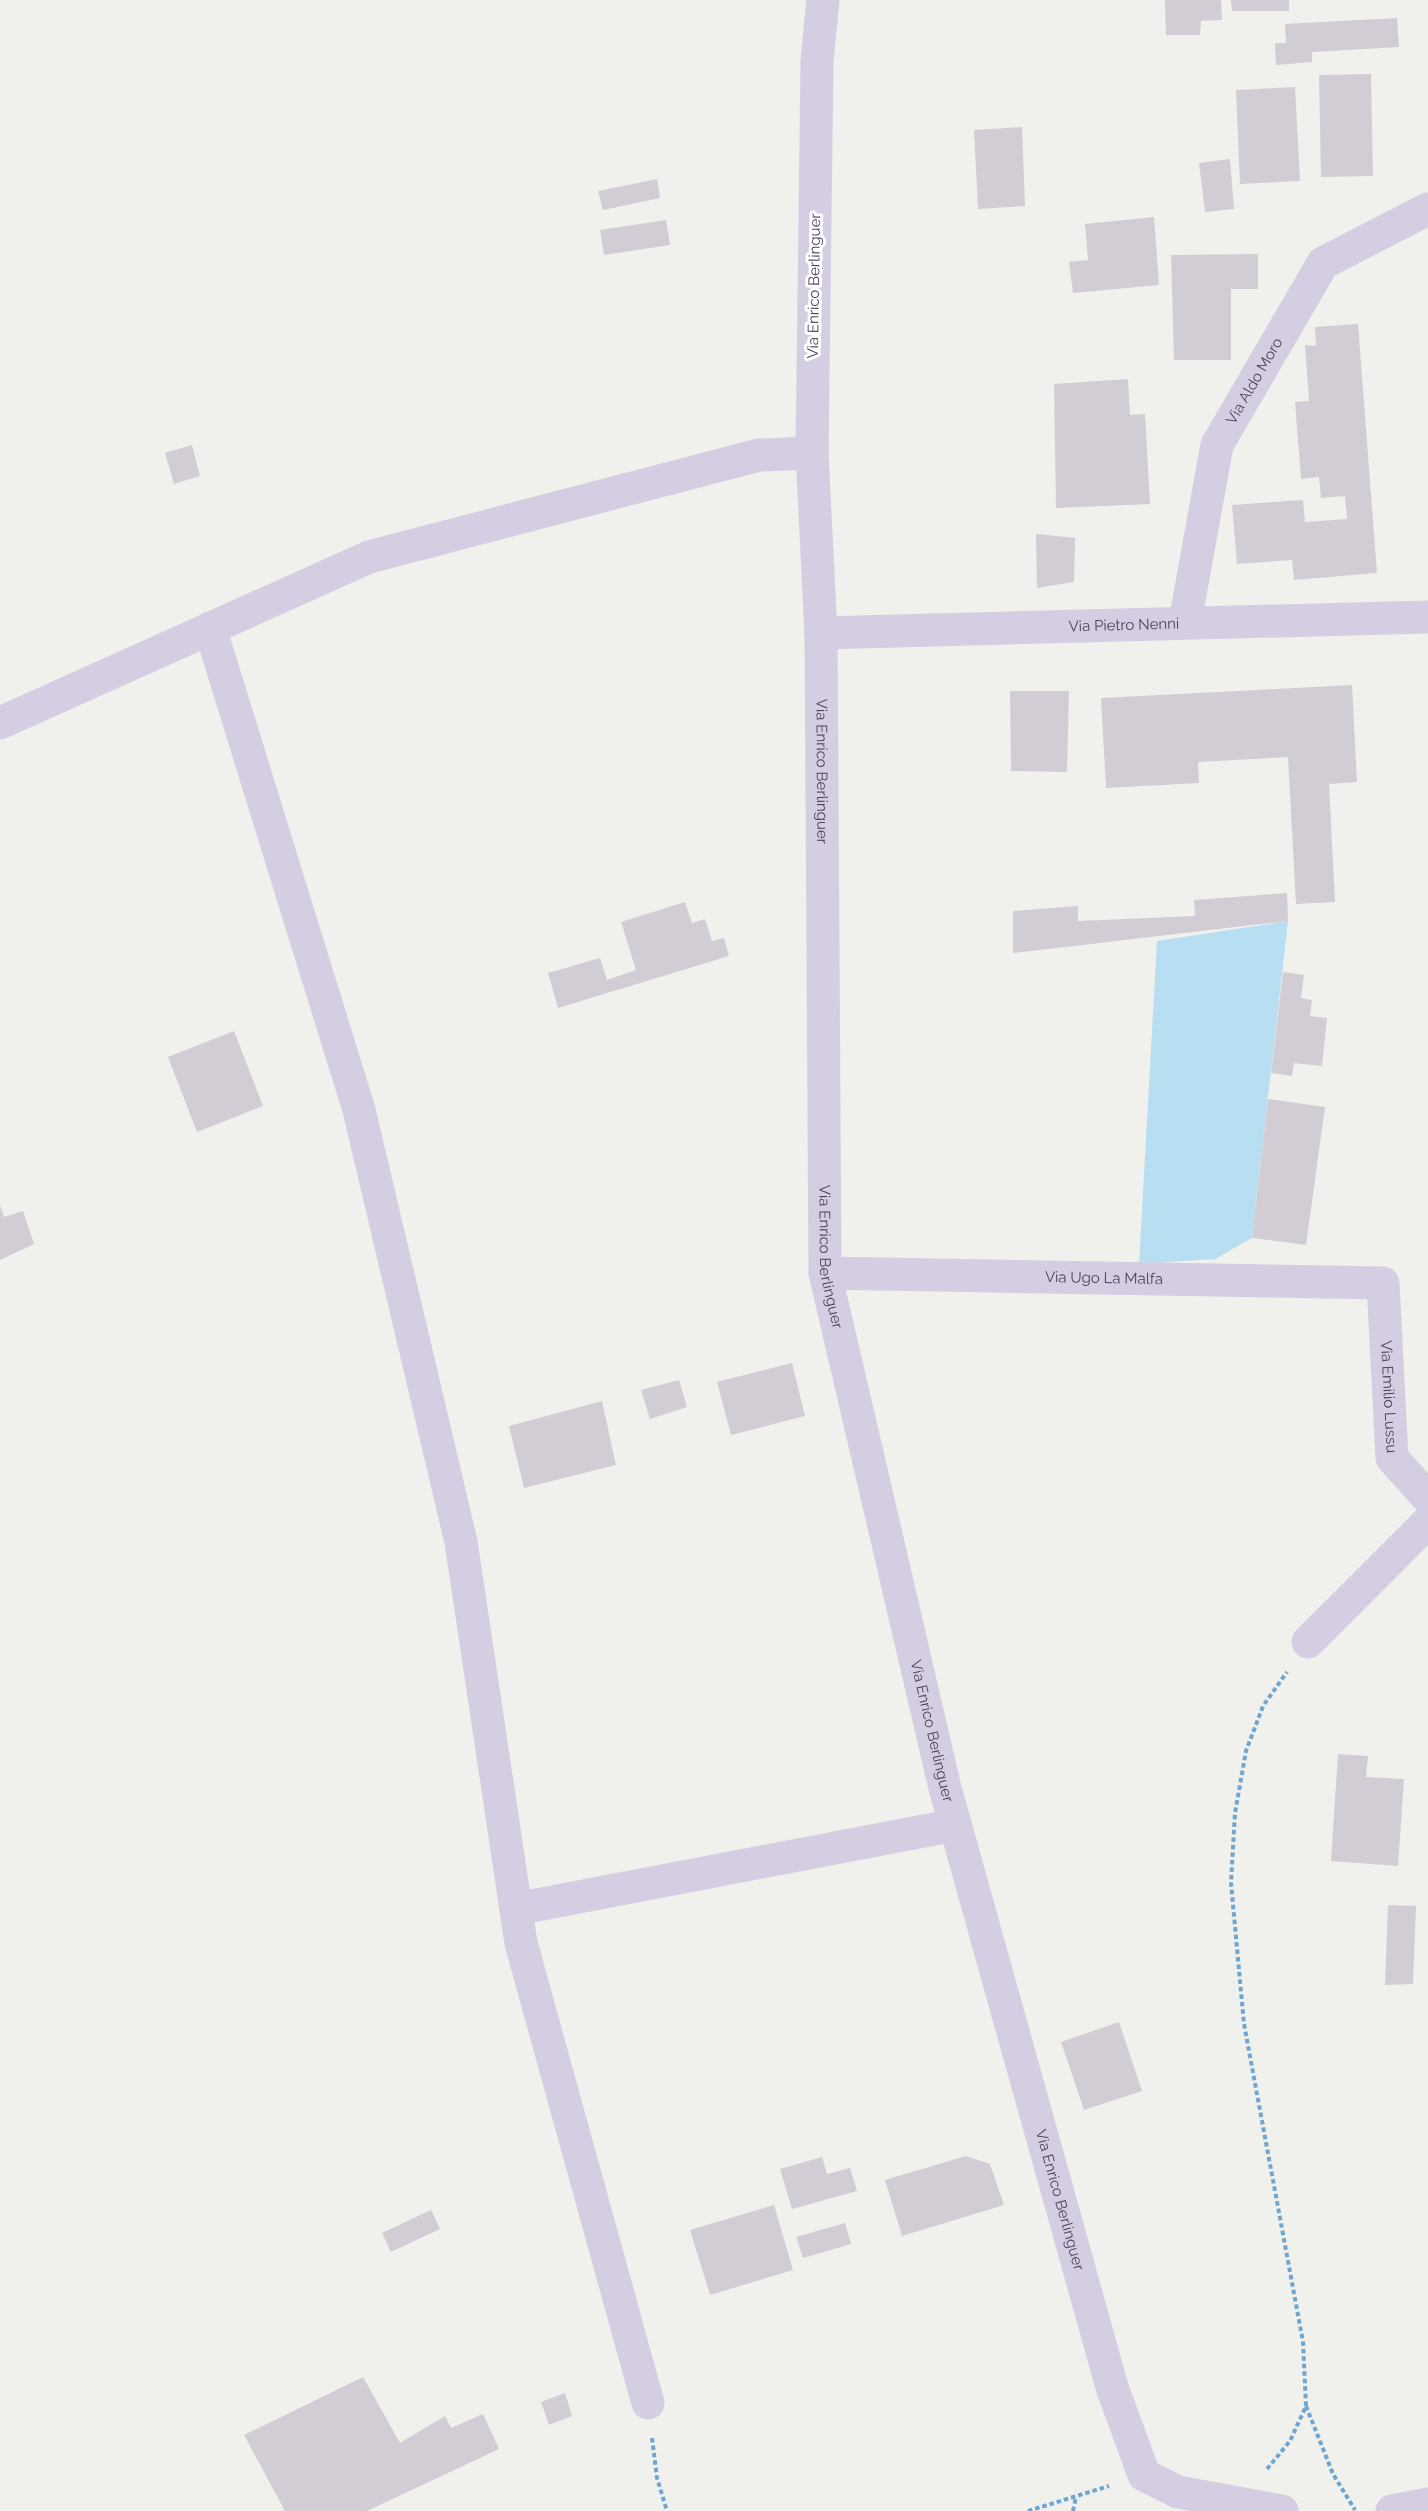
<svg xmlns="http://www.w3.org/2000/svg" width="1428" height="2511" viewBox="0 0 1428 2511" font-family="Raleway,sans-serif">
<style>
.green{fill:#b8dff1}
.building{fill:#d2cdd5}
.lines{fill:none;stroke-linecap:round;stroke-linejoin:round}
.path{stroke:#6ea5d1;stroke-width:4;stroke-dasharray:4.5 3;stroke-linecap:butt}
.minor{stroke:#d5cde1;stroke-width:33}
.labels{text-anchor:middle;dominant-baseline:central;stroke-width:6;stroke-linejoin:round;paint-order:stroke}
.street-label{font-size:15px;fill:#4e445c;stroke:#fff}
</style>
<rect width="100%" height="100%" fill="#f0f0ed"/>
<!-- green -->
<path class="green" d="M1288,921L1252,1238L1215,1259L1139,1264L1157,941Z"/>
<!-- building -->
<path class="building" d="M1165,0H1221L1222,20L1201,21L1200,35H1166Z
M1231,0H1289V11H1232Z
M1397,18L1399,47L1312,52V62L1276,65L1275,43H1286L1285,24Z
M1371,74L1373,176L1321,177L1319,75Z
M1295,87L1300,181L1240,184L1236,90Z
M1022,127L1025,206L978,209L974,130Z
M1230,159L1234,209L1205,212L1199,163Z
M657,179L660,198L603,210L598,191Z
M1154,217L1159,285L1073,293L1069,262L1088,260L1085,224Z
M666,220L670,245L604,255L600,230Z
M1258,254V289H1231V360H1174L1171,255Z
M1358,324L1377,573L1294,580L1292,560L1237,564L1232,505L1303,500L1305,522L1347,519L1345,496L1321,498L1319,477L1301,479L1295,402L1309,401L1305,345L1316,346L1315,327Z
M1128,379L1130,415L1145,414L1150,504L1056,508L1054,384Z
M192,445L200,476L174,484L165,453Z
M1036,534L1075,538L1074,582L1037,588Z
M1352,685L1357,782L1329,784L1335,902L1296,904L1288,757L1198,762L1199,783L1106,788L1101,698Z
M1010,691H1069L1067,772L1011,771Z
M1287,893L1288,921L1013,953V911L1078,906V921L1195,916L1194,900Z
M685,902L692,923L705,919L712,941L724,938L729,956L558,1008L548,973L600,958L607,980L636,970L621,922Z
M1283,972L1304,975L1301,998L1312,1000L1310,1016L1327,1018L1322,1066L1294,1063L1292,1076L1271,1073Z
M234,1031L263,1106L197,1132L168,1057Z
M1268,1099L1325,1107L1306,1245L1252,1238Z
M0,1205L4,1217L23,1211L34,1244L0,1260Z
M792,1363L805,1416L731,1435L717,1382Z
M679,1380L687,1407L650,1419L641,1390Z
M602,1401L616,1465L524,1488L509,1426Z
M1338,1754L1368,1756L1366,1777L1404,1779L1398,1866L1331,1861Z
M1388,1905L1416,1906L1413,1984L1385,1985Z
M1119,2022L1142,2091L1084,2110L1061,2042Z
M966,2156L990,2164L1004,2205L902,2236L885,2180Z
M822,2157L827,2174L850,2168L857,2191L792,2209L780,2169Z
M774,2205L793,2270L710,2295L690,2230Z
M431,2210L440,2229L391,2252L382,2233Z
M845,2223L851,2244L803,2258L796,2237Z
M363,2377L400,2443L445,2416L451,2428L483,2414L499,2449L367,2511H285L244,2435Z
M565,2393L572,2416L549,2425L541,2402Z"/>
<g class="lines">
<!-- path -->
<path class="path" d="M1306,2406L1333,2474L1355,2510
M652,2438L657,2478L667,2511
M1267,2469L1290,2441L1306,2406L1303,2342L1244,2024L1231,1883L1235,1813L1246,1751L1263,1706L1287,1672
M1028,2511L1109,2486
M1073,2511L1076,2497"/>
<!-- minor -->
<g class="minor">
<path id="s1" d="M823,0L817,61L812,453L821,633L825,1273L945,1788L1112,2387L1144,2475L1178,2492L1282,2511"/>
<path id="s2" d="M1185,622L1217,445L1323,263L1428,209"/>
<path d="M210,628L359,1110L461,1542L521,1943L648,2403"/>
<path id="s3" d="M821,633L1428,617"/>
<path d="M0,723L369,557L759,455L812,453"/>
<path id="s4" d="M825,1273L1383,1283L1392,1458L1428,1498"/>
<path d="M1308,1642L1428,1522"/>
<path d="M516,1909L955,1825"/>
<path d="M1392,2511L1428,2504"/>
</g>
</g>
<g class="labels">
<!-- street labels -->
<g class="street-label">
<text transform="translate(814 286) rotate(-89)">Via Enrico Berlinguer</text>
<text stroke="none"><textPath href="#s2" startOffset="254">Via Aldo Moro</textPath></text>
<text stroke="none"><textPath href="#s3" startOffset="303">Via Pietro Nenni</textPath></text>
<text stroke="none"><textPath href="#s1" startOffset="772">Via Enrico Berlinguer</textPath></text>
<text stroke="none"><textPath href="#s1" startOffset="1258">Via Enrico Berlinguer</textPath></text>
<text stroke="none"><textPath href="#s4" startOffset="279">Via Ugo La Malfa</textPath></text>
<text stroke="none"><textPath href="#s4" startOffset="672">Via Emilio Lussu</textPath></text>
<text stroke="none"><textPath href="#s1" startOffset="1744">Via Enrico Berlinguer</textPath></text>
<text stroke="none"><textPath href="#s1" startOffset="2230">Via Enrico Berlinguer</textPath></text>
</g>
</g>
</svg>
